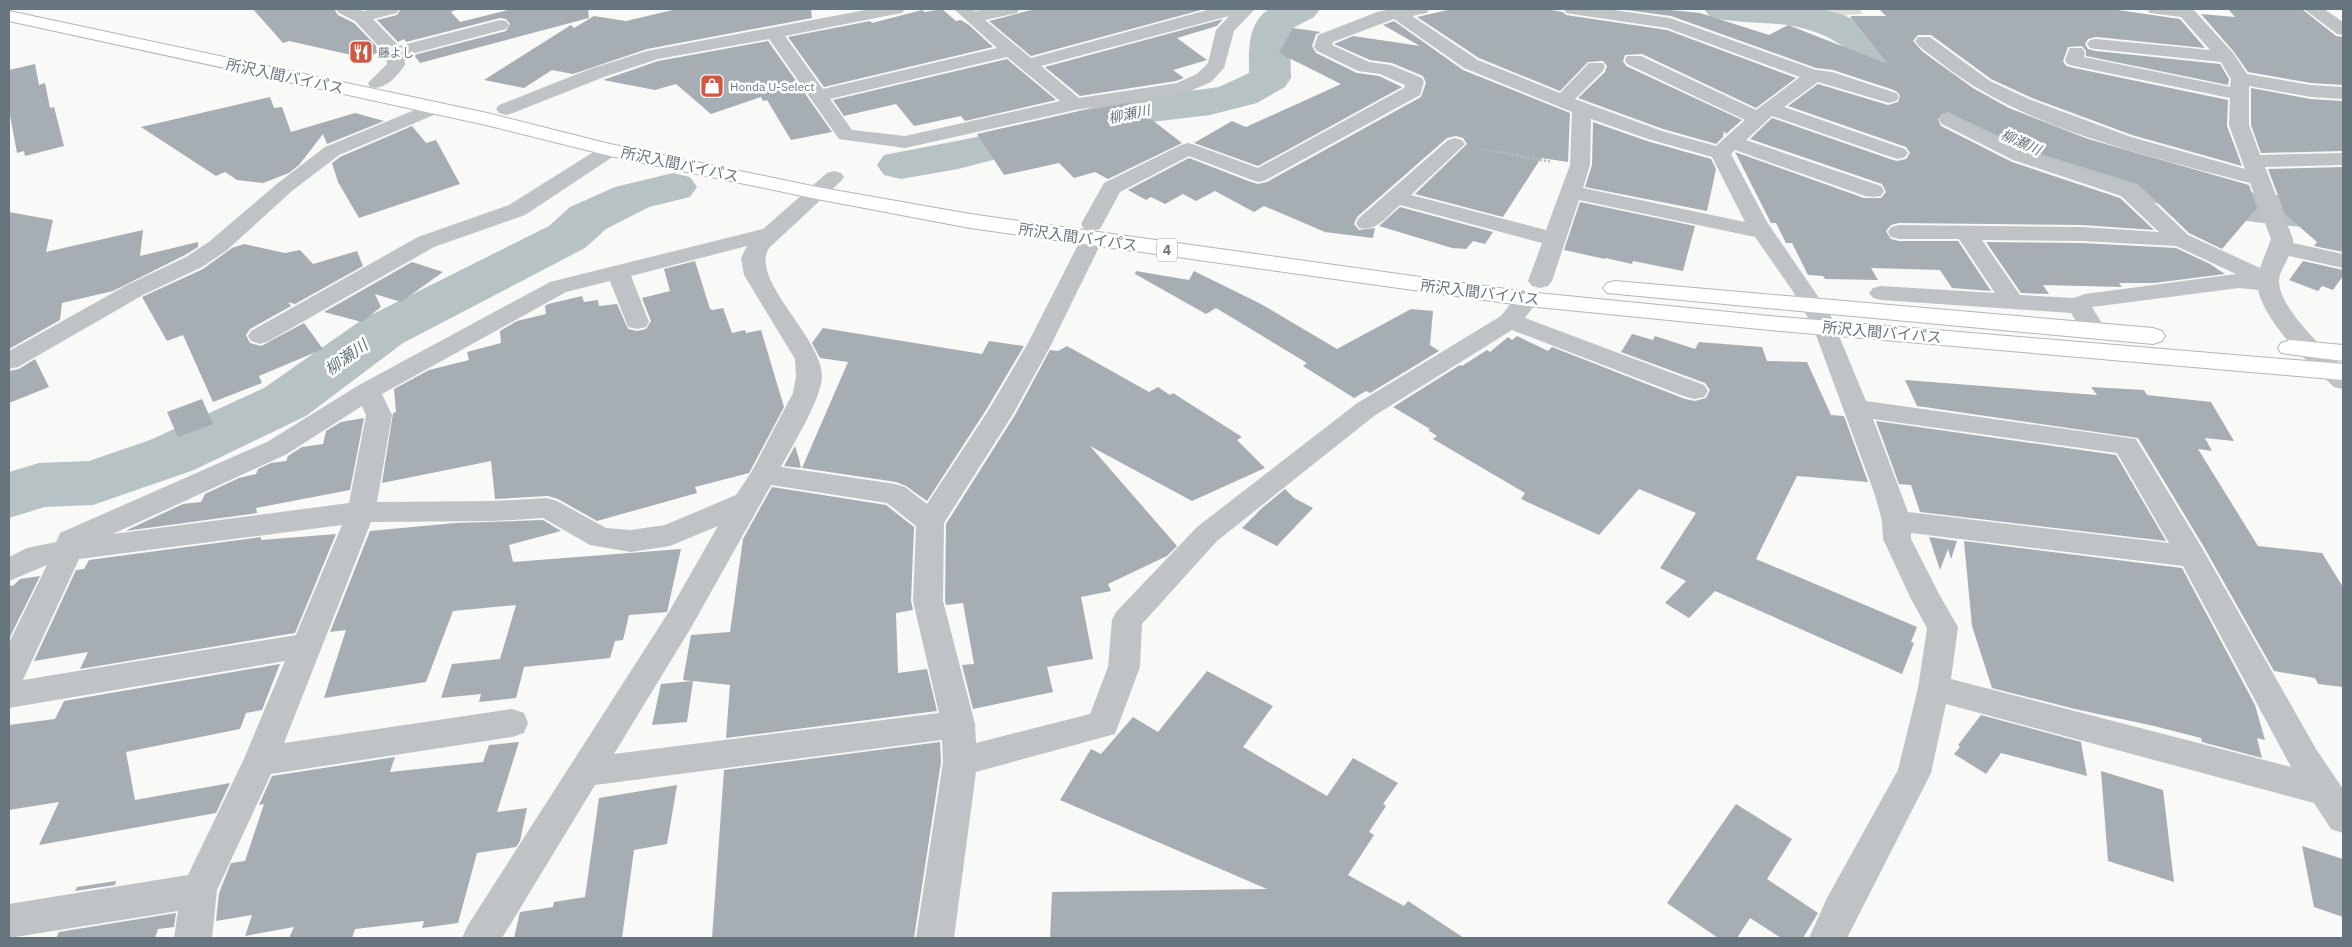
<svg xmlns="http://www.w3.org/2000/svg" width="2352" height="947" viewBox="0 0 2352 947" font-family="'IBM Plex Sans','Noto Sans JP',sans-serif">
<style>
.green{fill:#d9ddd7}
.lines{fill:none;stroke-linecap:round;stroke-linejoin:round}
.river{fill:#b7c2c5;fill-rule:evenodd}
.building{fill:#a7aeb3}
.major-casing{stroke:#b1b6b9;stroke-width:2}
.path{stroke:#b7bbbd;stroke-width:2.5;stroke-dasharray:2 2;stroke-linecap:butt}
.minor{fill:#bfc3c6;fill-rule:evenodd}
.major{fill:#fff;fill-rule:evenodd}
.labels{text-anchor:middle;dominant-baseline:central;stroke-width:5;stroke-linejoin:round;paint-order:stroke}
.far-poi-label{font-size:12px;fill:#67767e;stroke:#fff;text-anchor:start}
.far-water-label{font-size:14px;font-style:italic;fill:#627478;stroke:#fff}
.shield{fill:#fff;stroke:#959fa5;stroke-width:1}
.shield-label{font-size:14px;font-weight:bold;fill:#67767e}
.street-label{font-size:15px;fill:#67767e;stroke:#fff}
.water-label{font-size:16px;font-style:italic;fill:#627478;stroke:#fff}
</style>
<rect width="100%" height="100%" fill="#f9f9f7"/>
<!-- green -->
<path class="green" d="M1810,9H1859L1863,14L1845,15L1852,24Z"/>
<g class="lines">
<!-- river -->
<path class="river" d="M1269,9H1320L1314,17L1293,28L1290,44L1291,78L1285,87L1257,103L1210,115L1143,123L1101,132L958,169L901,179L884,175L877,165L884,155L972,138L1122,100L1219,87L1249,73C1249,49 1247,24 1269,9Z
M1704,9C1724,8 1745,9 1765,9C1791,9 1818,6 1843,15C1877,27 1898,52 1926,73C1951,92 1980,106 2008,119C2081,154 2161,181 2242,191C2276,196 2309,197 2343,199V229C2199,225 2058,184 1931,115C1915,106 1899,95 1885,82C1862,62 1844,42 1815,32C1781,19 1744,26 1710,17Z
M673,173L690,177L697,187L690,197L649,207L606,229L585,248L403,343L306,416L194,470L93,505L45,507L9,518V472L39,463L89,461L150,440L264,388L363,319L549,226L570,207L615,187Z"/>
</g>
<!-- building -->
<path class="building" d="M253,9H334L338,15L354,23L381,51L365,58L289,41L283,43Z
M401,9H458L451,12L460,22L512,9H588L589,18L420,63L414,55L506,31L510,24L506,19L500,18L406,42L404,39L398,42L377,20L397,15Z
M677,9H811L812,18L647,49L573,74L552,70L524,88L484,80L571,25L574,28L594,16L626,21Z
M942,9L956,21L961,20L969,25L993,47L824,87L788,37L870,21L872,23L922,10L925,12Z
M1035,9H1205L1031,56L989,21Z
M1452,9H1546L1563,12L1566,15L1667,30L1796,78L1756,108L1642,54L1625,55L1623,61L1626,66L1742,120L1726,134L1724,131L1723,137L1716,144L1663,129L1578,98L1605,72L1607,66L1603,61L1588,62L1560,91L1479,58L1417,17Z
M1619,9H1661L1700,13L1769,35L1788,25L1888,64L1850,16H1886L1879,9H2111L2180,19L2205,48L2096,37L2088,39L2085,44L2088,49L2096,51L2220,64L2229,79L2228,85L2086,56V51L2082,46L2068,47L2063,61L2066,66L2074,68L2228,100L2227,126L2242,166L2132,135L2032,98L1991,79L1931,35H1918L1913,41L1923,52L1973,88L2009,108L2088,139L2249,185L2257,208L2222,249L2189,233L2138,184L2028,150L1948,112L1941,114L1938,119L1941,126L2012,162L2120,198L2154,230L2082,225L1899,223L1891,225L1886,231L1891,239L1899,241H1958L1991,291L1952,288L1940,270L1871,268L1878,280L1825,279L1823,276L1808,275L1792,243H1786L1776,223H1771L1735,152L1864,198H1881L1886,192L1882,184L1750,139L1772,118L1890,159L1897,161L1906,159L1910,153L1906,147L1788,106L1818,84L1888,105L1898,102L1900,96L1897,91L1833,70L1816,68L1671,16Z
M2228,9H2302L2336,36L2343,37V85L2311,83L2248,72L2234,52L2201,14L2235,17Z
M1223,19L1217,26L1177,38L1207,60L1173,70L1184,78L1176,81L1080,96L1045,67Z
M1394,21L1463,70L1570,113L1568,162L1541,158L1503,217L1415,194L1467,144L1463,138L1456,136L1447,138L1357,217L1354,224L1359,230L1375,228L1373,238L1325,232L1264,206L1254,212L1215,191L1196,201L1183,194L1165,204L1151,197L1146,200L1128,190L1189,158L1251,182L1258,184L1267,182L1421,97L1426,83L1423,76L1392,63L1370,60L1334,44L1353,36L1420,46L1383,25Z
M1293,28L1321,32L1316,34L1312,46L1316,53L1357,73L1379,76L1402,87L1258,166L1194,143L1232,121L1246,127L1341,84L1279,53Z
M768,41L832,132L791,140L767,100L763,101L761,97L711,114L676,84L655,90L603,80L658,61Z
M1007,59L1056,100L965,121L961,116L914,126L896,104L844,116L833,100Z
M35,64L39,85L45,83L50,108L54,107L64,146L25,156L24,151L17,153L9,110V70Z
M2251,88L2311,99L2343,101V151L2261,153L2251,125Z
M270,97L274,108L282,107L291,132L355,113L384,121L327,144L323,134L299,165L289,173L263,183L237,180L225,172L216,176L141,127Z
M1130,103L1182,143L1108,179L1095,172L1074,178L1059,163L1004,175L977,134L1075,112Z
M1593,122L1647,141L1711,159L1716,169L1707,211L1585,187L1592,165Z
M412,126L426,143L436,140L460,184L359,218L338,182L332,163L340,157Z
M2343,167V252L2314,246L2317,242L2285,214L2268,169Z
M1580,202L1695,226L1683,271L1633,261L1632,264L1605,258V259L1564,250Z
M1400,207L1493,232L1485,244L1473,241L1466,249L1452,248L1379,226Z
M9,212L53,220L46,252L143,230L140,256L198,242V247L185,255L113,291L62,303L60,320L9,349Z
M1986,242L2082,243L2176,248L2210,264L2225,274L2154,283H2119L2122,287L2043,285L2049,294L2021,293Z
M244,244L285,253L300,250L313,264L357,251L363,266L295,304L288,302L291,306L250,329L246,335L250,343L261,346L304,323L323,349L259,376L262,383L213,402L183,335L167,341L142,297L203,269L232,248Z
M695,261L710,309L713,310L723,308L732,333L745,330L746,333L761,330L784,407L749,473L695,487L697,493L597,521L558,499L548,496L495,499L491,461L382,483L393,413L396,412L394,389L429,370L469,360L467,352L501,343L500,331L517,321L546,314L545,306L548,304L582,296L584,302L598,300L599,306L617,304L628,329L637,331L646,329L651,321L642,298L670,291L664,269Z
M2303,261L2343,270V276L2333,290L2322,286L2318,291L2289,280Z
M412,262L443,272L401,302L375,294L381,307L362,322L324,312Z
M1136,271L1189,280L1194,271L1261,304L1337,349L1411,309L1433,311L1430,345L1439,351L1370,393L1366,391L1354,398L1303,366L1307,363L1216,308L1206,314L1135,274Z
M823,328L982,354L989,341L1024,346L986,410L927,501L906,486L896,482L802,468L848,362L820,358L812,343Z
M1632,334L1653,340L1655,336L1695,349L1699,342L1762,347L1767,361L1807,362L1831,415L1844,416L1868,482L1797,476L1756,559L1917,627L1911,642L1914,643L1902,674L1715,591L1689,618L1665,603L1686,581L1660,568L1696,513L1639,489L1599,535L1521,499L1525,493L1433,439L1437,436L1428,430L1430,429L1393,407L1460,365L1462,366L1487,350L1490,352L1508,337L1512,340L1517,336L1548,351L1552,347L1685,399L1695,401L1706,398L1710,390L1705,383L1621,352Z
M1067,346L1149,392L1158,387L1170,395L1173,393L1242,437L1237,440L1265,468L1192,501L1090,446L1177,546L1167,556L1108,584L1111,591L1081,597L1093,659L1047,667L1053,692L973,709L962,665L974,664L963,603L946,605L945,601L946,524L1015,415L1050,350L1058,351Z
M35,359L49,387L9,403V371L19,369Z
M1905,380L2097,395L2091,387L2144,390L2147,395L2211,402L2234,441L2205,438L2212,451L2198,449L2258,546L2322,553L2343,587V687L2318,684L2315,678L2274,671L2204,547L2138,438L1917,406Z
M202,399L213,424L178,437L167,412Z
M364,418L350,490L256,508L257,513L125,531L183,504L201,502L205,494L239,478L256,474L258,469L271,463L286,461L288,456L302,447L323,444L326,431L341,422Z
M1876,421L2116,455L2166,541L1920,512L1911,485L1899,484Z
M795,446L799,459L801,468L784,466Z
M772,487L886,505L914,527L911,601L913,610L896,613L898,673L927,669L937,711L726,738L730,685L693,681L687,722L652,725L661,684L692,681L683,680L691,635L730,632L743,539Z
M1285,489L1294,498L1313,508L1277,546L1242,528L1262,508Z
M543,520L561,531L509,545L513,562L681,549L667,612L629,615L623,640L615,641L610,658L524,667L516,698L479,702L481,694L441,698L452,664L500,659L516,605L453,611L426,682L324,698L346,630L330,632L370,531L455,523Z
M336,534L295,633L80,669L88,652L34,661L76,570L84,569L89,560L261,537V540Z
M1929,537L1957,541L1951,559L1948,549L1940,570Z
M1964,541L2182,568L2255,705L2265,740L2257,738L2262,758L2202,742L2201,738L2154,726L2075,709L1992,688L1972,626Z
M40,576L9,639V586L14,585L20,579Z
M280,664L262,710L246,713L240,729L126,752L135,800L230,783L216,813L39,845L59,802L9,810V725L55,719L64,701Z
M1207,671L1273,706L1243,747L1327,796L1353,758L1398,783L1383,804L1386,806L1369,832L1374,835L1348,875L1404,906L1408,901L1464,938H1050L1052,892L1267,889L1060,800L1091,749L1101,754L1133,717L1158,732Z
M1981,715L2081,742L2087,776L2001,753L1986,774L1954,754L1960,747L1958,745Z
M519,742L497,812L527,808L520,841L516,847L477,853L458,923L422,928L424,921L355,929L352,938H289L294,927L245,936L252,915L216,921L219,893L231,863L245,861L264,804L259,805L272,776L395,757L390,772L483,762L489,745Z
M940,742L941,762L914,938H712L724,770Z
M2101,771L2163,790L2174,882L2108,861Z
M677,785L667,844L634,850L622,938H514L520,912L553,907L554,902L585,897L599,798Z
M1736,804L1792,839L1767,879L1818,913L1803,938H1781L1750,918L1737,938H1718L1667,903Z
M2302,846L2343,859V917L2314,907Z
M116,881L115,885L75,891L77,887Z
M176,913L174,927L158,929L155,938H56L59,932Z"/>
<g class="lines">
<!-- major casing -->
<g class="major-casing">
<path id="major" d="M9,11L487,113L610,144L817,187L970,214L1527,292L1781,317L2343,364V380L1781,331L1527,306L970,228L817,199L610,156L486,125L9,21Z
M1615,281L2153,328L2162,331L2165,336L2162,341L2153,344L1607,293L1603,288L1607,283Z
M2290,340L2343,345V361L2281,353L2278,348L2281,343Z"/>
</g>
<!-- path -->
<path class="path" d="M1481,149L1552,162"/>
<!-- minor -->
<path class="minor" d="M336,9H358L363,11L372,9H399L397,13L373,19L399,46L500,20L506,21L509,25L506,29L404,56L405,65C397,76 385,91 370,87L368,83L387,64L386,54L355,21L339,13Z
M871,9H905L902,13L896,14L785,36L823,89L997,48L954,9H972L975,11L987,9H1019L1017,13L985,20L1031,58L1211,9H1255L1234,31L1224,68L1211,82L1188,92L1075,110L905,148L839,139L769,39L658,59L604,77L513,113L506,115L499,113L496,109L499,105L590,69L647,51ZM1229,16L1216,30L1208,63L1197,74L1177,83L1079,98L1041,66ZM1007,57L1060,101L905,136L852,130L830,99Z
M1392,9H1429L1427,13L1412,16L1478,60L1560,93L1589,63H1603L1605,67L1603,71L1575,99L1662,131L1716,146L1745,120L1627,64L1625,60L1627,56H1641L1756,110L1800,77L1667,28L1572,14L1566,13L1564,9H1607L1670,18L1816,70L1832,72L1896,93L1899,97L1896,101L1889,103L1818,82L1784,107L1905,149L1908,153L1905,157L1898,159L1891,157L1772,116L1746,140L1881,186L1884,191L1881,196L1873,197L1865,196L1735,150L1731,154L1767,222L1830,314L1866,401L2136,439L2202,548L2316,749L2343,789V833L2331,829L2314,803L1946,704L1931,773L1847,938H1809L1827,898L1898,770L1918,688L1927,628L1911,599L1883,539L1882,521L1875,495L1813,327L1792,290L1755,237L1579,200L1552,281L1548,286L1540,288L1532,286L1528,281L1542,243L1400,205C1387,216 1377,232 1359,228L1356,223L1359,218L1448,140L1455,138L1462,140L1465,144L1411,195L1546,230L1570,165L1572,112L1464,68L1394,19L1333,42L1332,45L1369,62L1391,65L1422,78L1424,82L1420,95L1266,180L1259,182L1252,180L1189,156L1120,192L1100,229L1092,231L1084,229L1081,224L1104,183L1181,145L1188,143L1195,145L1258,168L1404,88L1405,85L1380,74L1358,71L1317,51L1314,47L1318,35L1377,12ZM1591,119L1648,139L1712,157L1745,222L1583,188L1590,165ZM1873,419L2117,453L2169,543L1908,512ZM1911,533L2183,566L2291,767L1951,679L1958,627L1939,594L1911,539Z
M2147,9H2193L2233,53L2247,74L2311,85L2343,87V99L2311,97L2249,86V125L2260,155L2343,153V165L2265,167L2293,239V243L2343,254V268L2289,256C2286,262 2279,273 2279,281C2279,308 2324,349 2343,367V389L2334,387C2308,362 2267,326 2258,290L2239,288L2092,307L2106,330L2103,335L2094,337L2085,335L2071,313L1881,300L1873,298L1869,293L1873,288L1881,286L1995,293L1959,239H1899L1891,237L1888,232L1891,227L1899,225L2082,227L2159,232L2121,196L2013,160L1942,124L1939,120L1942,116L1949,114L2027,152L2137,186L2188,235L2260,268L2271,239L2250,183C2149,156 2024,129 1941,63C1933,56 1921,50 1915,41L1918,37H1930L1990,81L2031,100L2131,137L2245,169L2229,125L2230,98L2074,66L2067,64L2065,60L2070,48H2082L2085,52L2084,57L2230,87L2231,79L2221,62L2096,49L2090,48L2087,44L2090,40L2096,39L2210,50L2181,17L2150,13ZM1982,240L2082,241L2176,246L2236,274L2085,294L2074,298L2020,295Z
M2304,9H2324L2343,22V35L2337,34Z
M434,102L441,104L444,108L441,112L339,155L292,191L226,251L202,267L143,295L18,367L9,369V351L127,285L186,257L210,241L278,183L325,147Z
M610,144L617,146L620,150L617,154L525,215L434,247L269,341L260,344L251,341L248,336L251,331L418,237L509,205L603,146Z
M834,171L841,173L844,177L841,181L769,248C749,280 823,338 822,377C820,402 793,444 781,467L895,484L905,487L927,504L988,411L1027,345L1081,239L1084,234L1092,232L1100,234L1103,239L1051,345L1013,414L944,523L943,601L975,724L976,743L1090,714L1108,667L1112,620L1116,612L1197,527L1356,404L1501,316C1512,303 1517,289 1535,294L1539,299L1525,318L1704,385L1708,391L1704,397L1695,399L1686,397L1512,330L1374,416L1217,541L1142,624L1140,667L1115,734L976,772L954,938H916L943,762L942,740L595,785L502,938H462L468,925L670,610L718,526L670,546L631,552L590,545L543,518L494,521L371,522L284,743L512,709L524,713L528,723L524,733L512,737L271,774L217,890L212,938H174L178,911L9,938V904L188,875L243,761L285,661L9,708V643L47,565L9,581V557L27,548L56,542L60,533L267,442L359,385L550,282L763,229L827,173ZM747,246L741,258L744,275L795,359L796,376L793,393L752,471L736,495L665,525L631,530L606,528L557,501L547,498L494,501L377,502L392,415L382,394L566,292L610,281L628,327L637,329L646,327L649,322L631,276ZM362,406L366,415L349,503L113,534L287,454ZM771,485L887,503L916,526L913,601L939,713L614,754L692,626ZM342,525L296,635L23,680L79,559Z"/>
<!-- major -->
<use href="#major" class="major"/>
</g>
<!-- icons -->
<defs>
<g id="restaurant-square" transform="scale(1.25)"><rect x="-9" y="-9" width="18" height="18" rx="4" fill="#ce5842" stroke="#fff"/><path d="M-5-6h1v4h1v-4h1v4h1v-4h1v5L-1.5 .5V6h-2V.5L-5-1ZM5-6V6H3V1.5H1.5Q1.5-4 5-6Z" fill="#fff"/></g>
<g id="shop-square" transform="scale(1.25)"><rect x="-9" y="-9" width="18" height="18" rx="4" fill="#ce5842" stroke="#fff"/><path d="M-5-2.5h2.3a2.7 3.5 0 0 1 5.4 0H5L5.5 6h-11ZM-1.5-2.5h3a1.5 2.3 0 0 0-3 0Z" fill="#fff"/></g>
</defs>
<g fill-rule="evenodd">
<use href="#restaurant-square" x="361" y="52"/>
<use href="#shop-square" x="712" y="86"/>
</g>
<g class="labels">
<!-- far-poi labels -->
<g class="far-poi-label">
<text x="378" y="52">藤よし</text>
<text x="730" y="86">Honda U-Select</text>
</g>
<!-- far-water labels -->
<g class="far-water-label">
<text transform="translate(1129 114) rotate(-12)">柳瀬川</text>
<text transform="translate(2021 142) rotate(24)">柳瀬川</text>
</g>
<!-- shield labels -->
<rect class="shield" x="1157" y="238.5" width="20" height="23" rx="4"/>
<g class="shield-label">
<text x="1167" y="250">4</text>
</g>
<!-- street labels -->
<g class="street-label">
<text transform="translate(285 76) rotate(12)">所沢入間バイパス</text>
<text transform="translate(680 164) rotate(12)">所沢入間バイパス</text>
<text transform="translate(1078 237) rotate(8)">所沢入間バイパス</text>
<text transform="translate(1480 292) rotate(7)">所沢入間バイパス</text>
<text transform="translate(1882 332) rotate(5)">所沢入間バイパス</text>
</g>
<!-- water labels -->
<g class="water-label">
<text transform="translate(346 357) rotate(-36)">柳瀬川</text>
</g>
</g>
<!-- border -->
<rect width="2352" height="947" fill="none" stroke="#67767e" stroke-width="20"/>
</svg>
